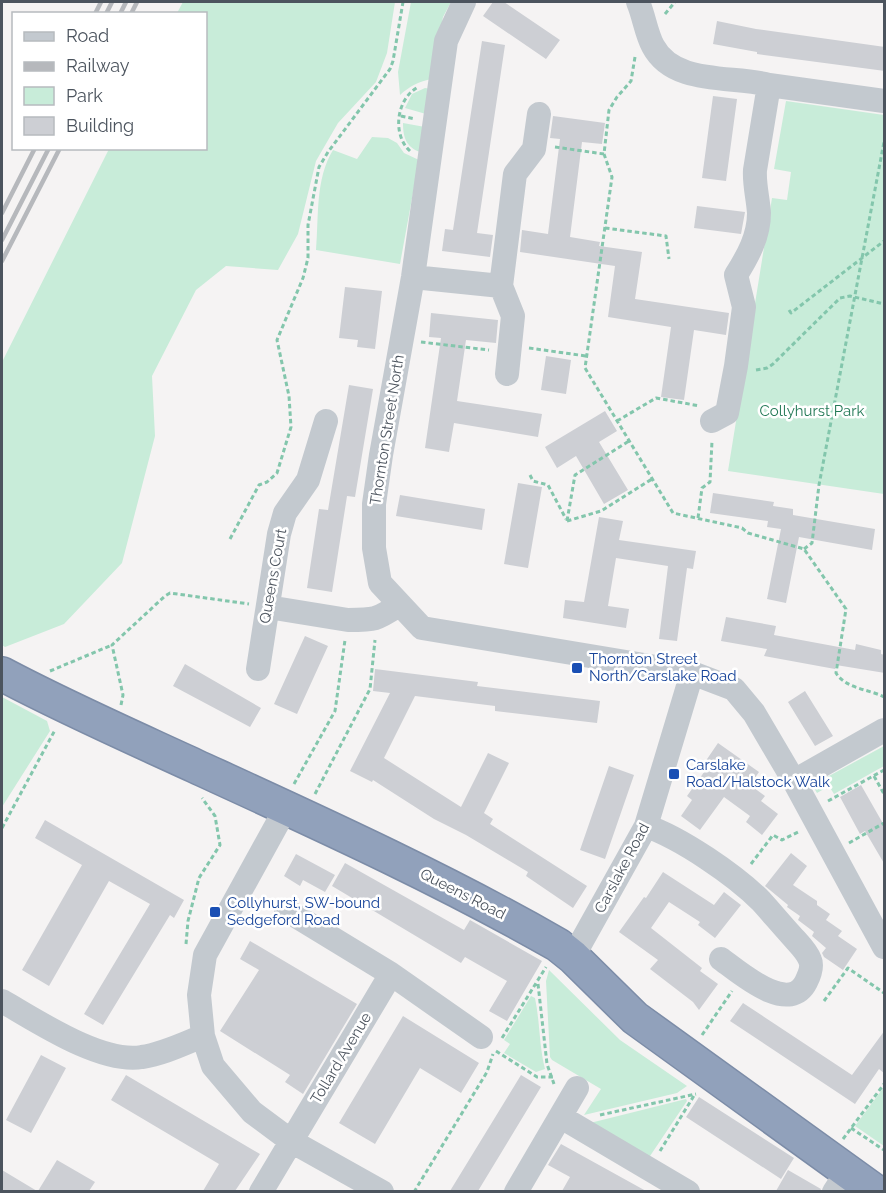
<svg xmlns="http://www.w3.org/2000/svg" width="886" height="1193" viewBox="0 0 886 1193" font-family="Raleway,sans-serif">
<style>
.green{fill:#c8ecd9}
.building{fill:#cdcfd4}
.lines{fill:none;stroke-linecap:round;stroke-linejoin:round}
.highway-casing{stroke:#7c8ca7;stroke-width:36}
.path{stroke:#83c6ac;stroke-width:3;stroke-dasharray:4.5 3;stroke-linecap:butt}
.minor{stroke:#c3c9cf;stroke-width:24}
.highway{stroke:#91a1bb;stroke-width:33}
.rail{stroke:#b6b8bc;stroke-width:4.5}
.transit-dot{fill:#1a4fb4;stroke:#fff;stroke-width:2}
.labels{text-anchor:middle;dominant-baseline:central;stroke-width:5;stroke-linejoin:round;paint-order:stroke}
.park-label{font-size:15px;fill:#237956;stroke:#fff}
.street-label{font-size:15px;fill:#4c545e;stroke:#fff}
.transit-label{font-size:15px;fill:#164399;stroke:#fff;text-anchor:start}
</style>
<rect width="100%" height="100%" fill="#f5f3f3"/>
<!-- green -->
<path class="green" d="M183,2H395L387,53L376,82L338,123L316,161L298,234L278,270L226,266L196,290L152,376L155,436L122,563L64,624L5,647L2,645V362L109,149L206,148V14L177,13Z
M411,2H451L443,17L431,79C418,82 410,86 400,95L398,72Z
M425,88L431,89L426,114L405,108L412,94Z
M786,101L884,115V494L728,471L772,198L787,200L791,172L774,169Z
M403,123L425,127L420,152C406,147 403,137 403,123Z
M372,137L388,138L397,143L404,153L419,160L400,264L316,250C319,217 315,179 333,150L357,159Z
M2,697L47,721L50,731L2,807Z
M884,746V766L834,794L829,786L817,793L814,788L816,783Z
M549,970L620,1040L687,1086L677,1093L584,1115L601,1089L552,1060L550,1057L546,981Z
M531,996L535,998C540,1022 539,1045 545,1069L536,1072L504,1053L510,1044L504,1040Z
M884,1087V1146L855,1126Z
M686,1099L687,1101L648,1159L586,1124Z"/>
<!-- building -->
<path class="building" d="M493,2H504L560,40L546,59L483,16Z
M717,21L756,29L885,47V71L757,54V52L713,44Z
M482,41L505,45L477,233L493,235L490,257L442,251L445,229L453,230Z
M713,96L737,99L726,181L702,178Z
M553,116L605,123L602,144L582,142L570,237L600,242L599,246L642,252L635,299L729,313L726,335L694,330L684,400L661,397L671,327L608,317L615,266L520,252L522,230L548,234L560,139L550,138Z
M697,206L745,212L741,234L694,228Z
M345,287L382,291L375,349L357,347L358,340L339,338Z
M431,313L498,320L496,343L466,340L457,401L542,414L538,437L454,423L449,452L425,448L441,338L429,337Z
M546,356L571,360L566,394L541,390Z
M349,385L373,389L355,497L347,496L332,592L307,588L319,509L328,510Z
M605,411L617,431L599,442L628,490L604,504L576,456L557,468L545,447Z
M518,483L542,487L528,568L504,564Z
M713,493L774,502L773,506L793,509V515L875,529L872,550L799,537L786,603L767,599L781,529L767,527L768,521L710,513Z
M400,495L485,509L482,530L396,516Z
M599,517L623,521L619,540L696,551L693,569L687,568L677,641L659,639L668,566L616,558L608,606L629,609L626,628L563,618L565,600L584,602Z
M726,617L776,626L774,635L855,650L856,644L881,650V654L885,655V673L836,665L835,669L764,656L767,649L721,641Z
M305,636L328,646L297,714L274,704Z
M185,664L261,708L250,727L173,686Z
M375,669L478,682L477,686L600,701L597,723L495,711V706L415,696L384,758L461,807L488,753L509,763L484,813L493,819L490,824L587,886L573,908L526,876L528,872L466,835L434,819L373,780L372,782L350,771L390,693L373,691Z
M805,691L833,736L815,746L788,702Z
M718,743L759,772L750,785L765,796L761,801L778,814L762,835L746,822L750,816L724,797L700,830L681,816L692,800L687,796L707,768L703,765Z
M609,766L634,775L605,859L580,850Z
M861,785L885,827V865L865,831L860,834L840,797Z
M45,820L184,900L174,918L170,915L103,1025L84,1014L150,904L109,881L49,986L22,970L82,865L35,838Z
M791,853L807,866L793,885L817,901V905L830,914L826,920L842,931L838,936L857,949L843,970L824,957L822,953L826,948L812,936L814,932L798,920L800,916L787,907L788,905L765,886Z
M296,854L335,875L325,892L303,880L300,886L284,876Z
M345,863L464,930L470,920L542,961L507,1021L489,1011L507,981L465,957L461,963L332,886Z
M663,872L714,905L724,892L741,905L715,938L698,925L700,922L669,902L651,928L702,968L700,971L718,984L699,1010L693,1002L650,969L658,960L619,932L644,897L646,898Z
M250,941L357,1004L303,1094L285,1082L290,1075L220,1031L259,970L240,959Z
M743,1003L852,1075L885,1030V1074L879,1069L855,1104L730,1021Z
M403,1016L479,1063L461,1093L420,1068L375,1144L339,1123Z
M41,1055L66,1068L31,1133L6,1120Z
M126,1075L260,1154L235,1191H203L219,1164L111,1100Z
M521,1075L541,1087L478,1191H450Z
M699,1097L794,1158L781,1179L686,1117Z
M561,1144L646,1191H562L570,1177L548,1165Z
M57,1160L95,1182L89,1191H38Z
M2,1170L37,1191H2Z
M788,1170L821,1189L820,1191H776Z"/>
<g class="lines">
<!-- highway casing -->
<g class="highway-casing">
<path id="highway" d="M2,674C64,707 130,736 195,766C317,822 441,878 558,945L573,957L635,1018L876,1192"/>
</g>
<!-- path -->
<path class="path" d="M665,14L675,2
M635,57L631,81L617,97L609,110L604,154L612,177L585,368L673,513L742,528L748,533L804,549L846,609L836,673C846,689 869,689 884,697
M401,116L415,119
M555,147L604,154
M410,151C392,135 396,99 418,87
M605,228L666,236L669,259
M789,310L791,313L884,241
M421,342L489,350
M529,348L586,356
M756,370L767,368L773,364L840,298L850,296L884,304
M617,421L656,398L700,406
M530,475L533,481L548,485L566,519
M698,518L702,488L710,482L712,441
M567,521L575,475L629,441
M567,521L601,511L652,479
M230,539L259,485L267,482L277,473L291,427L289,396L277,340L303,278L308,258V225L319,167L328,152L390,69L393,61L403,2
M804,549L812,543L819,485L884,142
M50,671L112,645
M121,705L123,695L112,645L165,596L170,593L249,604
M874,776L884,794
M294,784L335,711L345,640
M315,794L370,689L375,640
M828,801L884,770
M2,828L55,730
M849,843L884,823
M751,864L773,835L782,840L798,832
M186,944L188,921L199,878L220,845L215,816L202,798
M538,984L547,1064L554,1084
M824,1001L848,968L884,993
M702,1035L732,991
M502,1038L546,967
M496,1051L537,1077H553
M600,1115L696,1094
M851,1128L884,1150
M843,1139L884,1084
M660,1151L695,1094
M414,1192L487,1072L493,1054"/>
<!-- minor -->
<path class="minor" d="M464,2L446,41L413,277L381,455L374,504V548L380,583L422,628L692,673L734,689L754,713L794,781L884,947
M638,2C644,16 646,33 653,46C674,86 733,75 769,85
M413,277L501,286L513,316L507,374
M501,286L515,174L534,149L539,114
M712,421L727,413L736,366L744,307L736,275C748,256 759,236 759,213C758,198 754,184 755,170L769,85L884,101
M268,607L348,620C375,620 376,620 399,605
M258,669L279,534L285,513L308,480L326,421
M794,781L884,730
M286,808L205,955L199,995L203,1036L213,1066L252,1112L291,1141L382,1192
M646,826C681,838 735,875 761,901C771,912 781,924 791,935C797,942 807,951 810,960C813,967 809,976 806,982C789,1016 739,972 721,959
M573,957L646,826L692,673
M391,974L481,1037
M2,1001C37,1021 101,1064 142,1057C163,1054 183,1044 203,1036
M561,1117L688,1192
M261,1192L391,974L286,910
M516,1192L577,1088
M834,1192L847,1172"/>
<!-- highway -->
<use href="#highway" class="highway"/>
<!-- rail -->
<path class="rail" d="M95,14L101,2
M106,14L112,2
M120,14L126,2
M131,14L137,2
M2,213L35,148
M2,240L49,148
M2,261L60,148"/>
</g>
<!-- markers -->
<g class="transit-dot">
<rect x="571" y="662" width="12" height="12" rx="3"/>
<rect x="668" y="768" width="12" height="12" rx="3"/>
<rect x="209" y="906" width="12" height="12" rx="3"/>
</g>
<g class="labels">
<!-- park labels -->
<g class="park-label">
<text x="812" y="411">Collyhurst Park</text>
</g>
<!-- street labels -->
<g class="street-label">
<text transform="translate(387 430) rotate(-81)">Thornton Street North</text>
<text transform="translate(273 576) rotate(-80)">Queens Court</text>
<text transform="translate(622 868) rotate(-62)">Carslake Road</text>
<text transform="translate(463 894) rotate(27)">Queens Road</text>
<text transform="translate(341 1058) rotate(-59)">Tollard Avenue</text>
</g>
<!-- transit labels -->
<g class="transit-label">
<text x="589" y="659">Thornton Street<tspan x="589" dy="17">North/Carslake Road</tspan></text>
<text x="686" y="765">Carslake<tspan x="686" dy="17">Road/Halstock Walk</tspan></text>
<text x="227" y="903">Collyhurst, SW-bound<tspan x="227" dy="17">Sedgeford Road</tspan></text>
</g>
</g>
<!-- border -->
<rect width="886" height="1193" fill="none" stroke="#4c545e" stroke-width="6"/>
<!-- legend -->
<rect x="12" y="12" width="195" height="138" fill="#ffffff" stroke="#b7bbbf" stroke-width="1.5"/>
<rect x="24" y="32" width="30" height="9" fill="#c3c9cf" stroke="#b7bbbf" stroke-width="1.5"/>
<text x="66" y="42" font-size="18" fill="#4c545e">Road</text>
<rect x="24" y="62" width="30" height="9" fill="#b6b8bc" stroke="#b7bbbf" stroke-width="1.5"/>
<text x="66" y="72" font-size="18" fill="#4c545e">Railway</text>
<rect x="24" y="87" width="30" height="18" fill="#c8ecd9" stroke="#b7bbbf" stroke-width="1.5"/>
<text x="66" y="102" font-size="18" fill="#4c545e">Park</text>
<rect x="24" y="117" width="30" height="18" fill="#cdcfd4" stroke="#b7bbbf" stroke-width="1.5"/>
<text x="66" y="132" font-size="18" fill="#4c545e">Building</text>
</svg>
